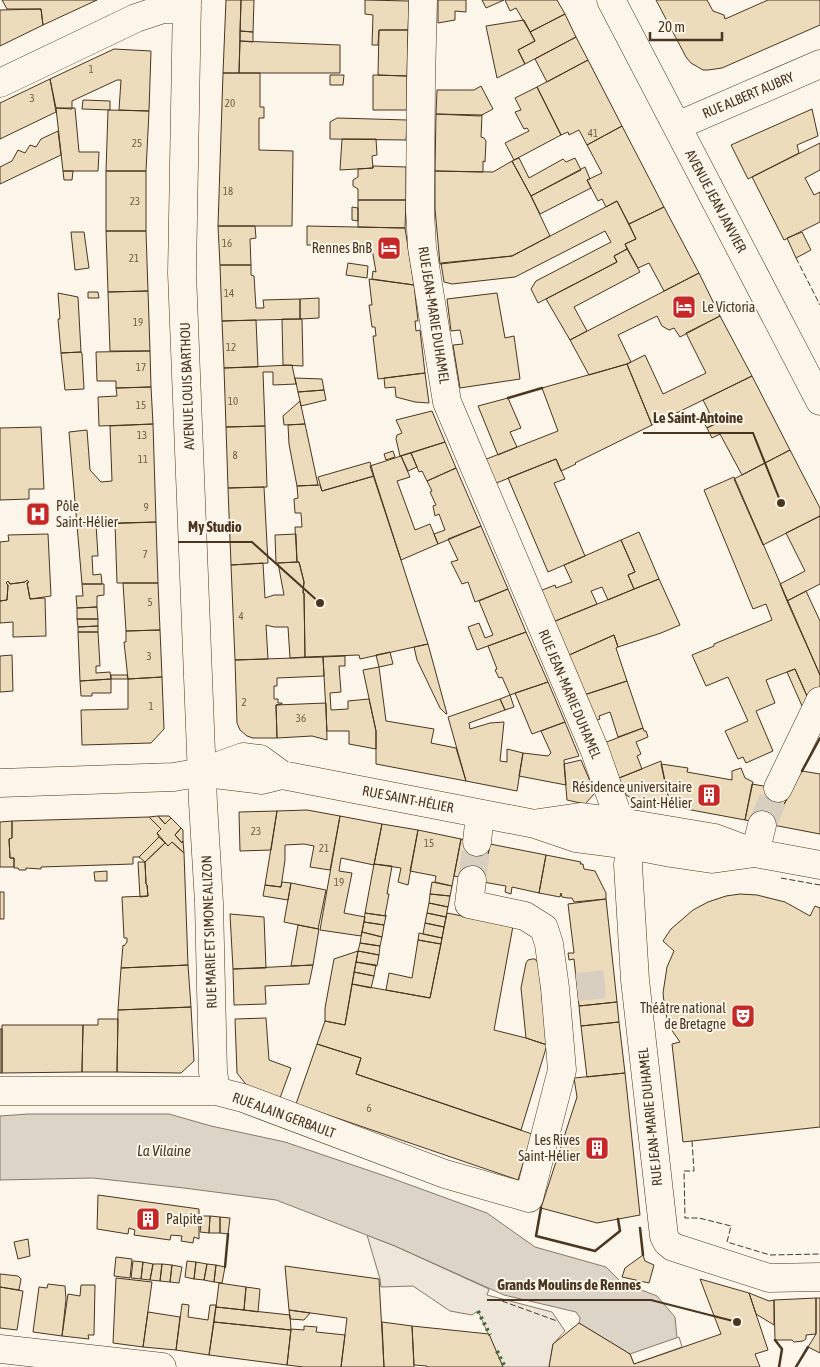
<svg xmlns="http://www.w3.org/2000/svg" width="820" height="1367" viewBox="0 0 820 1367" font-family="'Asap Condensed',sans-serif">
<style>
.green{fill:#ede6d9;stroke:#887966}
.water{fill:#dcd4c6;stroke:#887966}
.pier{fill:#fbf6e9;stroke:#887966}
.building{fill:#ecdcbc;stroke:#4a3520}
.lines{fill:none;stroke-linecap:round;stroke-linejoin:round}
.minor-tunnel{stroke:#d8cfc1;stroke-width:28;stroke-dasharray:28 14;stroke-linecap:butt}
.minor-casing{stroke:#4a3520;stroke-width:29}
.major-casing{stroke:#4a3520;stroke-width:29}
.minor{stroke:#fbf6e9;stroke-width:28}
.major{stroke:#fbf6e9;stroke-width:28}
.hedge{stroke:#436837;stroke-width:4;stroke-dasharray:2.5 4;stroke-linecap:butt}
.fence{stroke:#4a3520;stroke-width:1;stroke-dasharray:6 2.5;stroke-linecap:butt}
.wall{stroke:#4a3520;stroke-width:2.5}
.labels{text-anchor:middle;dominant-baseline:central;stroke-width:4;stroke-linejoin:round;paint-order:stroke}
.number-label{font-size:11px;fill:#725f47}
.street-label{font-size:14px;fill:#4a3520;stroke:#fbf6e9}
.poi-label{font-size:14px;fill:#4a3520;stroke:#fbf6e9;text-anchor:end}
.water-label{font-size:15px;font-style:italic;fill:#4a3520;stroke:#fbf6e9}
.leader{fill:none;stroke:#4a3520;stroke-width:2}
.callout-dot{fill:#4a3520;stroke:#fbf6e9;stroke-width:2}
.callout-label{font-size:15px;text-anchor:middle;font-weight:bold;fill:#4a3520;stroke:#fbf6e9;stroke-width:4;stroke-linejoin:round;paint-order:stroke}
</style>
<rect width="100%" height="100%" fill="#fbf6e9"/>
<!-- green -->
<path class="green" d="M367,1235L395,1246L489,1289L487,1295L552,1312L565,1331L553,1344L549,1367H503L478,1311L472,1315L450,1311L413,1286L381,1287L380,1279Z"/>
<!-- water -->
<path class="water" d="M28,1114H169L211,1126L285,1142L391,1178L487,1213L535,1247L606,1267L621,1282L657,1296L675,1317L677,1338L680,1348L636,1367L630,1354L579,1323L580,1318L576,1312L504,1295L395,1246L276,1200L184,1188L93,1178L0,1180V1116Z"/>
<!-- pier -->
<path class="pier" d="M679,1337L682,1347L634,1364L630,1354Z"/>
<!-- building -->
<path class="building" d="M2,0H97L43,25L41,9H7Z
M226,0H241L239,73H223Z
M241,0H254L253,32L240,31Z
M365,0L409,1L408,30H379L378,45H372L373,15L365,14Z
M438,0H466V12L455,11V20L438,23Z
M482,0H504L486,8Z
M505,0H557L565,14L530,32L516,8L510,11Z
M656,0H707L713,11L724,15L725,19L768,0H820V25L722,68L708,70H703L691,63L686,57Z
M41,9L43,25L0,46V10Z
M565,14L576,37L525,64L518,50L535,41L530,32Z
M524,20L535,41L518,50L525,64L497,78L486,26Z
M379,30H408L407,76L378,75Z
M240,31L253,32V42L240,41Z
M576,37L588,60L547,82L535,59Z
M240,41L340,45V73H239Z
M114,49L151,51L149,111L119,110L121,80H117L72,101V109L56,108L50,79Z
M588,60L622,126L587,145L579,130L569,135L568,132L561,135L537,87Z
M223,73H260V107H264V118H259V150L293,151L292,226H218Z
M330,75H344L343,85H330Z
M373,75L407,76V110H373Z
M50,79L56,112L0,139V103Z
M481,86L493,109L480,116L436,114L437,90H474Z
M537,87L561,135L514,160L505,143L529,131L527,128L524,129L515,112L521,110L515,98Z
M83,100L110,101V110L82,109Z
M56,108H75L79,152H99L98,171H63Z
M812,109L818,136L797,145L799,153L748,179L731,145Z
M108,110L149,111L146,171H106Z
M436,114L482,115L481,137L484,138L486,141L485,162L483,161V172L435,171Z
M337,118L407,120L406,140L330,139V122Z
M622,126L664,207L629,224L617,201L606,207L602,199L598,201L587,180L602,173L587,145Z
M58,131L61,155L0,184V167L12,161L18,150L25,153L30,145L36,147L41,139Z
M342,139H376L377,155L372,156L373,168L340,170Z
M820,143V170L805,178L814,195L820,192V222L784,240L752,177Z
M519,158L529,178L563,159L566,162L575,158L581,170L531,196L512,161Z
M512,161L531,196L550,236L512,256L440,264L435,209V171L493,172Z
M373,166L406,167V200H358V189L353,186V180L358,177V169L373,168Z
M585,167L590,179L587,180L591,188L540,214L531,196Z
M63,171H73L72,180H64Z
M106,171H146V231H106Z
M358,200H406L405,228L358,227Z
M617,201L636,239L625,244L627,249L614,256L617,262L538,303L531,289L536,281L611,242L605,231L515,277L452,284L444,282L441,263L512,256Z
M352,207L358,208V221L352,220Z
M664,207L699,273L664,291L649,263L638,268L625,244L636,239L629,224Z
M218,226H255L256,238L250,239L251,265H220Z
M307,226L405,228L414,285L372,279L373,271L376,272L372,249H323V245H307Z
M106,231H146L148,291L108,292Z
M71,232H84L89,268L75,270Z
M802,232L811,250L796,258L787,238Z
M627,249L640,272L574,307L587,331L570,340L546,299L617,262L614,256Z
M348,263L368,266L367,278L346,275Z
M220,265H251V275L254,276L256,308H264L263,300L300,299V319L222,321Z
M699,273L720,316L680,337L674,328L669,330L662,326L657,316L618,335L631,362L627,364L589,375L570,340Z
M369,279L414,285L418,321H415L416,331L420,330L425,373L378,379L373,336H376L375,327H372L369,305H372Z
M148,291L150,351H110L108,292Z
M88,292H98L99,298H88Z
M58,293L78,297L81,352L61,353L58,319H60Z
M497,293L505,338L514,336L520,379L460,388L453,345L463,344L460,330L451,331L447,299Z
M319,298V318L300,319V299Z
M720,316L752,376L652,425L627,364L645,355L663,394L706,373L686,333Z
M282,319H302L303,366L283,365Z
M256,320L258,367L224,368L222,321Z
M150,351L151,387L116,388V381H97L96,352Z
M81,352L82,353L84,389L65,390L61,353Z
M627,364L652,425L575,463L576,464L561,471L556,459L494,484L484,460L558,431L542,388Z
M292,365L296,384L273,385V372H263L265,426L226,427L224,368Z
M425,373L429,403L415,402L396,397L395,387L385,388L384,378Z
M752,376L790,450L742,475L720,434L712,438L707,428L715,424L703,400Z
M295,378L322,379L324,390L298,392Z
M151,387L153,424L99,426L98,397L117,396L116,388Z
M324,390L326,400L301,406L298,392Z
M508,398L521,428L510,432L517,447L498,455L478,406Z
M300,401L305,424L284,425L283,416Z
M432,411L445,442L400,456L396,439L397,435L402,433L396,420Z
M709,413L715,424L707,428L701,418Z
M153,424L156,522L77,525L69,432L87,430L90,470L101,482L112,481L110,426Z
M305,424L318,485L297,486L289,444L288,425Z
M265,426L267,487L228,488L226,427Z
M41,427L44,489H29V499L0,500V428Z
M445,442L456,468L427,481L422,471L419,472L411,453Z
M790,450L820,508V516L763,545L734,479Z
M393,451L395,457L386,460L384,454Z
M411,453L417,467L408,471L401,456Z
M401,456L410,477L397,481L415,530L430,524L438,544L401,560L370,466Z
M556,459L565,479L554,483L585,556L548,572L508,478Z
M370,462L374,476L322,491L318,477Z
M456,468L481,526L438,544L434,534L445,530L439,514L435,516L433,506L436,505L430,492L432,491L427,481Z
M374,476L428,644L360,659L359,655L305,657L304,593H303L304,582L299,562H297L295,527H302L301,513H295L294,499L298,498L297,486L320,485L322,491Z
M734,477L820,675V689L811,705L795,669L766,680L775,703L756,711L773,751L746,763L743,757L738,759L725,731L748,721L728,677L706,686L692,655L714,646V644L772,620L766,604L753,609L704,490Z
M264,487L268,563L231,565L228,488Z
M820,516V584L787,601L780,584L805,571L786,533Z
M156,522L158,583H117L115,523Z
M96,524L98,556H92L93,575L101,574L102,584H82L77,525Z
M481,526L508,589L475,602L468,582L462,584L451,562L458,560L448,539Z
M639,532L659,579L634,589L628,575L635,572L621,540Z
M48,534L51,596L30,599L27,583L29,582L27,580L25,582L10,584L8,581L6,583L8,585L7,600L0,601V542L9,541L8,535Z
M296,534L297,562L276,563L275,535Z
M621,540L635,572L628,575L634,589L608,600L602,587L591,591L597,604L553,622L540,591L555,585L556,588L572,582L564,565Z
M299,562L304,582L303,593H304L305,657L290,658L288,627H274L266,625L268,659L235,660L231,565L263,563L265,598L274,595H284L278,563Z
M659,579L680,625L661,633L618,647L614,635L567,656L553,622Z
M27,580L29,582L27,583L30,599L45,598L46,636L13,637V622L0,623V601L7,600L8,585L6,583L8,581L10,584L25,582Z
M123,583H158L160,630L126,631Z
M82,584H104V595L97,596V607L77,608L76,596H83Z
M508,589L526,632L477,650L468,627L479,623L485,638L493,635L479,601Z
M806,591L820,621V675L787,601Z
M97,607L98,619H77V608Z
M77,619H98V626L78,627Z
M98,626V632H78V627Z
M160,630L162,677L128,679L124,642H126V631Z
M78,632H98L100,666H96V673L110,672L111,679L80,681Z
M526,632L548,682L510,695L502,677L499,678L495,670L497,669L488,646Z
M614,635L618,647L616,648L627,681L584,695L567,656Z
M428,644L447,714H446L440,708L417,660L414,647Z
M390,652L393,664L379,667L376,655Z
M12,655L13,691L0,692V656Z
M345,656V666H339L341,692L330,693L331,710L348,709V701L369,699L376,731V749L349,744V731H327L323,657Z
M323,657L324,676L277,678V686H274V699H278V703H282V704L276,705L277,738H253L247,736L240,730L237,723L235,660Z
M379,667L386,721L434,729L431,743L456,748L466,781L376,764V731L363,670Z
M795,669L811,705L806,715L787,672Z
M111,675H127L128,679H111Z
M162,677L164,729L151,743L82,745L81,710L128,709V679Z
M111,679V693H92V696H81L80,681Z
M627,681L643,728L618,737L610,712L599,716L600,719L595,721L584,695Z
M548,682L565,722L532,734L515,693Z
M510,695L514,707L505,710L500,699Z
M500,699L505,710L469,723L470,729L490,723L504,722L500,761L507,762V749L523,753L517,791L466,781L448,717Z
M326,703L327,740L312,736L277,738L276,705Z
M565,722L579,756L564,760L566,785L519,776L523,753L548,756L551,753L541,731Z
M643,728L644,731H646L648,737L636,742L641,754L637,756L642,769L619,778L604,743Z
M581,760L595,793L585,804L567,800L564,764Z
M661,761L670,806L631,798L626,795L619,778Z
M661,764L688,768L687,772L732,780V771L741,768L745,778L753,782L745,820L670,806Z
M802,771L820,774V834L773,825Z
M752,784L791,791L773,825L745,820Z
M307,810L340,816L330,870L310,867L314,846L304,844L285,845V860L281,887L265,885L277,811Z
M277,811L271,850L240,851L239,812Z
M158,816H169L171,818L165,824Z
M158,816L165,824L171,818L181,828L175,835L182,843L183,841L184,853L172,842L168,846L157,833L161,829L149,817Z
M340,816L382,824L374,865L341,858L339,871L352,873L344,913L365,917L361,936L320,930Z
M149,817L161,829L157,833L159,837L139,857H133V864L41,867V869L26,868V870H19L18,868H14V858H10L9,839L12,838V821Z
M12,821V838L9,839L10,858H14V867H0V822Z
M382,824L418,830L408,885L398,882L401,868L374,864Z
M181,828L183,830V841L182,843L175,835Z
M418,830L461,839L452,886L435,882L436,876L410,871Z
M159,837L165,843L145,862L139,857Z
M461,839L490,844L483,882L454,876Z
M172,842L184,853L188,965L121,968L123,945L124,946L127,942V938H124L122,897L148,896L147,885L146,884L145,862L165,843L168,846Z
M490,844L546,855L539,893L512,887L511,894L505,892L506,886L483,882Z
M546,855L581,862L580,864H583L584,869L595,871L606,893V899L574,902L572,898H568L562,897L561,893L560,897L539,893Z
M138,862H145L146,884L147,885L148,896L140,897Z
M374,864L392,866L387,894H389L385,915H386V916L365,913Z
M107,871V881H95L94,872Z
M282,882L291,883L288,900L263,896L265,885L281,887Z
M432,882L452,886L450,896L430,894Z
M291,883L326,890L318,929L284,922Z
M0,892H4V919H0Z
M430,894L450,896L448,907L429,903Z
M740,894L757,895L785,902L810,916L815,906L820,908V1127L683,1142L672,1044L680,1042L673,1032L668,1021L665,1011L663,993L667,967L674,951L663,941L671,929L693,910L708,902L726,896Z
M606,899L617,1002L579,1006L574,959L569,960L568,953H574L568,904Z
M429,903L448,907L446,917L427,913Z
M365,913L386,916L384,925L364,922Z
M427,913L446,917L444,927L425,923Z
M447,913L513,926L494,1030L526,1038L547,1045L521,1130L356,1074L361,1058L317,1044L325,1021L345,1025L352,984L430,998Z
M230,914L264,917L266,968L233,969Z
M364,922L384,925L382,937L362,932Z
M425,923L444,927L442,938L423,934Z
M298,925L319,929L313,965L291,966Z
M362,932L382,937L380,946L360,943Z
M419,933L442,938L441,944L418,940Z
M418,940L441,944L430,998L386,990L389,973L412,978Z
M360,943L380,946L379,955L358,951Z
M358,951L345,1025L325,1021V1008L334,959Z
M358,951L379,955L377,966L356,962Z
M532,959H535L538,963L539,967L547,1045L526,1038L521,988L526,963L528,960Z
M356,962L376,965L374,976L354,972Z
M188,965L191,1007L118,1010L121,968Z
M313,965L309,984L265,986L266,1004L234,1005L233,969Z
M354,972L374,976L371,988L352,984Z
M617,1002L619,1022L581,1026L579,1006Z
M191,1007L194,1061L181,1073L117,1072L118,1010Z
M266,1018L269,1060L291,1068L280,1098L248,1087L237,1073L235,1019Z
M98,1019H118L117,1072H82L83,1025H98Z
M619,1022L625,1073L587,1077L581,1026Z
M2,1025H83L82,1072L2,1073Z
M0,1029H2V1073H0Z
M317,1044L361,1058L356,1074L532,1134L518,1180L296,1104Z
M625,1073L640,1215L597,1223L541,1208L577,1097L574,1078Z
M98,1195L199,1209V1239L194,1237L193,1243L181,1241L182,1236L171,1235L170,1240L134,1235L135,1230L129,1228L128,1234L97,1229Z
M202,1216H210L209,1233L200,1232Z
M210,1216L220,1217V1233H209Z
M220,1217L230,1218L228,1234L220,1233Z
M28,1239L30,1256L18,1259L14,1242Z
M643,1255L645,1261L654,1265L649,1283L622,1277L625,1268Z
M116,1257L132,1259L130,1278L114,1276Z
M133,1261L143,1262L141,1279L131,1278Z
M187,1261L196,1262L194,1279L185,1277Z
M143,1262L153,1264L150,1280L141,1279Z
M196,1262L207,1264L204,1280L194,1279Z
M153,1264H162L160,1281L150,1280Z
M162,1264L172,1265L170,1282L160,1281Z
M207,1264L216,1265L214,1282L204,1280Z
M172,1265L182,1267L179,1283L170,1282Z
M216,1265L225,1267L222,1283L214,1282Z
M285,1266L379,1279L384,1367H341L347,1318L289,1310Z
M0,1274L18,1276L21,1279L19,1290L0,1287Z
M116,1278L152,1282L143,1347L113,1343Z
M700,1279L749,1293L768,1350L755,1354L760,1367H549L553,1344L579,1323L630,1354L634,1364L721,1334Z
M219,1283L246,1287L244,1310L216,1307Z
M48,1284L65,1286L66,1299L62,1336L33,1332L39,1287L47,1288Z
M81,1285H95L94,1335H88L89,1339L62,1336L68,1294L80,1296Z
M0,1287L23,1291L17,1330L0,1328Z
M246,1287L260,1289L258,1312L244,1310Z
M749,1293L769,1301L774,1300V1325L756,1314Z
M816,1298H820V1353L808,1347L816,1334Z
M816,1298V1334L806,1335V1339L803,1341L794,1342L792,1340H775L774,1300Z
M182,1304L189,1305L188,1317L208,1320L210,1305H216L209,1355L176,1350Z
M216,1307L290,1315L291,1330L214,1322Z
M289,1310L310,1313L304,1320L290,1319Z
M148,1312L180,1317L176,1350L143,1347Z
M214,1322L291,1330L287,1365L209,1355Z
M382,1322L412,1326L414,1367H384Z
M304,1326L317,1327L316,1332L345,1335L341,1367H304L287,1365L291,1329L304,1330Z
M412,1326L489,1334L503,1367H427V1366L414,1365Z"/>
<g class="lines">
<!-- minor-tunnel -->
<path class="minor-tunnel" d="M762,825L778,788
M472,880L477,842
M577,987L615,983"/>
<!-- minor casing -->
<g class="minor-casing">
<path id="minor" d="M187,0L182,273L203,803L209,903L213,1072L216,1091
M423,0L421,81L420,211L422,247L447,402L595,751L620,822L630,845L628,865L635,980L664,1236L667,1242L673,1247L769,1278L820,1277
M611,0L820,401
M0,83L136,18L163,9H187
M677,126L820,64
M778,788L820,701
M477,842L480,814
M755,853L762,825
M0,1091H216L243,1098L445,1174L529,1198L562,1070L555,988L549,944L544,928L525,916L469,904L472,880
M0,1349L162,1367"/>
</g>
<!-- major casing -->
<g class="major-casing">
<path id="major" d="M206,773L262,780L282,775
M0,783L174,777L202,772L243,757L260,759L282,775L535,824L576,838L630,845L671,853L712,859L755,853
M539,823L580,817L620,822L715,838L755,853L820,865"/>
</g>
<!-- minor -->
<use href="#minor" class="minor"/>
<!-- major -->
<use href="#major" class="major"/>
<!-- hedge -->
<path class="hedge" d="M478,1311L490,1335
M497,1351L505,1367"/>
<!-- fence -->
<path class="fence" d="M796,258L820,305
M781,878L820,885
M692,1141L694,1171H684L685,1218H699L731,1226L727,1242L770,1255L820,1254
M502,1301L557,1321"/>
<!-- wall -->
<path class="wall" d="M508,398L542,388
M802,771L820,738
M541,1208L536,1236L595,1251L620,1231L618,1219
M640,1228L643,1255
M225,1267L228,1234
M775,1340L782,1349L779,1367
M796,1367L808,1347"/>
</g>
<!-- icons -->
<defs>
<g id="hotel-square" transform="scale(1.25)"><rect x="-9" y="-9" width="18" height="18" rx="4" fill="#c62828" stroke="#fbf6e9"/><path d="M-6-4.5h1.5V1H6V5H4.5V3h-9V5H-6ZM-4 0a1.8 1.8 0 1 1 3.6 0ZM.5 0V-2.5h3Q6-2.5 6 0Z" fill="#fff"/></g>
<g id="hospital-square" transform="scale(1.25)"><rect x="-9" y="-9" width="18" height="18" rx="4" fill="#c62828" stroke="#fbf6e9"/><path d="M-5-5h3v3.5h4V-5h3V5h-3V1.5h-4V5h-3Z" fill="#fff"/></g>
<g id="building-square" transform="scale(1.25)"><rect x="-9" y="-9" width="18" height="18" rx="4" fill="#c62828" stroke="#fbf6e9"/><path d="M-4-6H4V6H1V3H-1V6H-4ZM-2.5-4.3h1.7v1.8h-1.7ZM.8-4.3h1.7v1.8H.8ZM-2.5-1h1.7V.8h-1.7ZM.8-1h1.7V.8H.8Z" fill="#fff"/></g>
<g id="theatre-square" transform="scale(1.25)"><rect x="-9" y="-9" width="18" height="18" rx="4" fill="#c62828" stroke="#fbf6e9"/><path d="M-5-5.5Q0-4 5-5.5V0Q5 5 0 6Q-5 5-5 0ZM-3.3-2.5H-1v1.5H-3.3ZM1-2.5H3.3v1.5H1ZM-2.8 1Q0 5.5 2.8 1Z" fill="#fff"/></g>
</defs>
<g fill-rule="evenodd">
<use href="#hotel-square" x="389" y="248"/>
<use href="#hotel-square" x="684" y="307"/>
<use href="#hospital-square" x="38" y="514"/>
<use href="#building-square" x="709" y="795"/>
<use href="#theatre-square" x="743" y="1016"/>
<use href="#building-square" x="597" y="1148"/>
<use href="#building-square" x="148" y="1219"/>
</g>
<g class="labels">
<!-- number labels -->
<g class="number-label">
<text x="91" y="69">1</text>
<text x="32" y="98">3</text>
<text x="230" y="103">20</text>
<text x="593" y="133">41</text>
<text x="137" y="143">25</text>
<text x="228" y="191">18</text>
<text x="135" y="201">23</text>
<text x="227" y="243">16</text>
<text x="134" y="258">21</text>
<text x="229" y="293">14</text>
<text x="138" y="322">19</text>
<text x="231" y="347">12</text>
<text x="141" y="367">17</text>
<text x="233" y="401">10</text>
<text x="141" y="405">15</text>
<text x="142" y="435">13</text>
<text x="235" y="455">8</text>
<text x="143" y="459">11</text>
<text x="146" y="507">9</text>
<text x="145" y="554">7</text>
<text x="150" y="602">5</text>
<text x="241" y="616">4</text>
<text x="149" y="656">3</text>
<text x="244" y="702">2</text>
<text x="151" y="706">1</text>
<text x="301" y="718">36</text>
<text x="256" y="831">23</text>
<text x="429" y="843">15</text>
<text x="324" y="848">21</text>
<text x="339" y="882">19</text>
<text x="369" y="1108">6</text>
</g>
<!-- street labels -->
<g class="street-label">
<text transform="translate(748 95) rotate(-23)">RUE ALBERT AUBRY</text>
<text transform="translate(716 201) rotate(62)">AVENUE JEAN JANVIER</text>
<text transform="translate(434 315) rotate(81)">RUE JEAN-MARIE DUHAMEL</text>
<text transform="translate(187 386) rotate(-92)">AVENUE LOUIS BARTHOU</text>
<text transform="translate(570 694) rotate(67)">RUE JEAN-MARIE DUHAMEL</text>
<text transform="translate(408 799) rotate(11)">RUE SAINT-HÉLIER</text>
<text transform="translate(209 932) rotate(-92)">RUE MARIE ET SIMONE ALIZON</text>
<text transform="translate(284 1115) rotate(20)">RUE ALAIN GERBAULT</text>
<text transform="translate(650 1117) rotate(-96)">RUE JEAN-MARIE DUHAMEL</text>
</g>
<!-- poi labels -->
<g class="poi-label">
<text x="372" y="248">Rennes BnB</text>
<text x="702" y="307" text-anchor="start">Le Victoria</text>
<text x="56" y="506" text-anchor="start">Pôle<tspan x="56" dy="16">Saint-Hélier</tspan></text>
<text x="692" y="787">Résidence universitaire<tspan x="692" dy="16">Saint-Hélier</tspan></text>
<text x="726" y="1008">Théâtre national<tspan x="726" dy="16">de Bretagne</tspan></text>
<text x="580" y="1140">Les Rives<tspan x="580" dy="16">Saint-Hélier</tspan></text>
<text x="166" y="1219" text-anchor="start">Palpite</text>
</g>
<!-- water labels -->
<g class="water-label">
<text x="164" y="1150">La Vilaine</text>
</g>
</g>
<!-- callouts -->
<path class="leader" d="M781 503L753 433H643M320 603L252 542H178M737 1322L651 1300H487"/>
<g class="callout-dot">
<circle cx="781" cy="503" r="5"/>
<circle cx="320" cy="603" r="5"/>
<circle cx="737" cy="1322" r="5"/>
</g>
<g class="callout-label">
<text x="698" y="423">Le Saint-Antoine</text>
<text x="215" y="532">My Studio</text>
<text x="569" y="1290">Grands Moulins de Rennes</text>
</g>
<!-- scale -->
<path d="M650 32v8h72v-8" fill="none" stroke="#4a3520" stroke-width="2.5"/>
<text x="658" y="32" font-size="15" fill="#4a3520" stroke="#fbf6e9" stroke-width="4" paint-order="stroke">20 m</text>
</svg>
